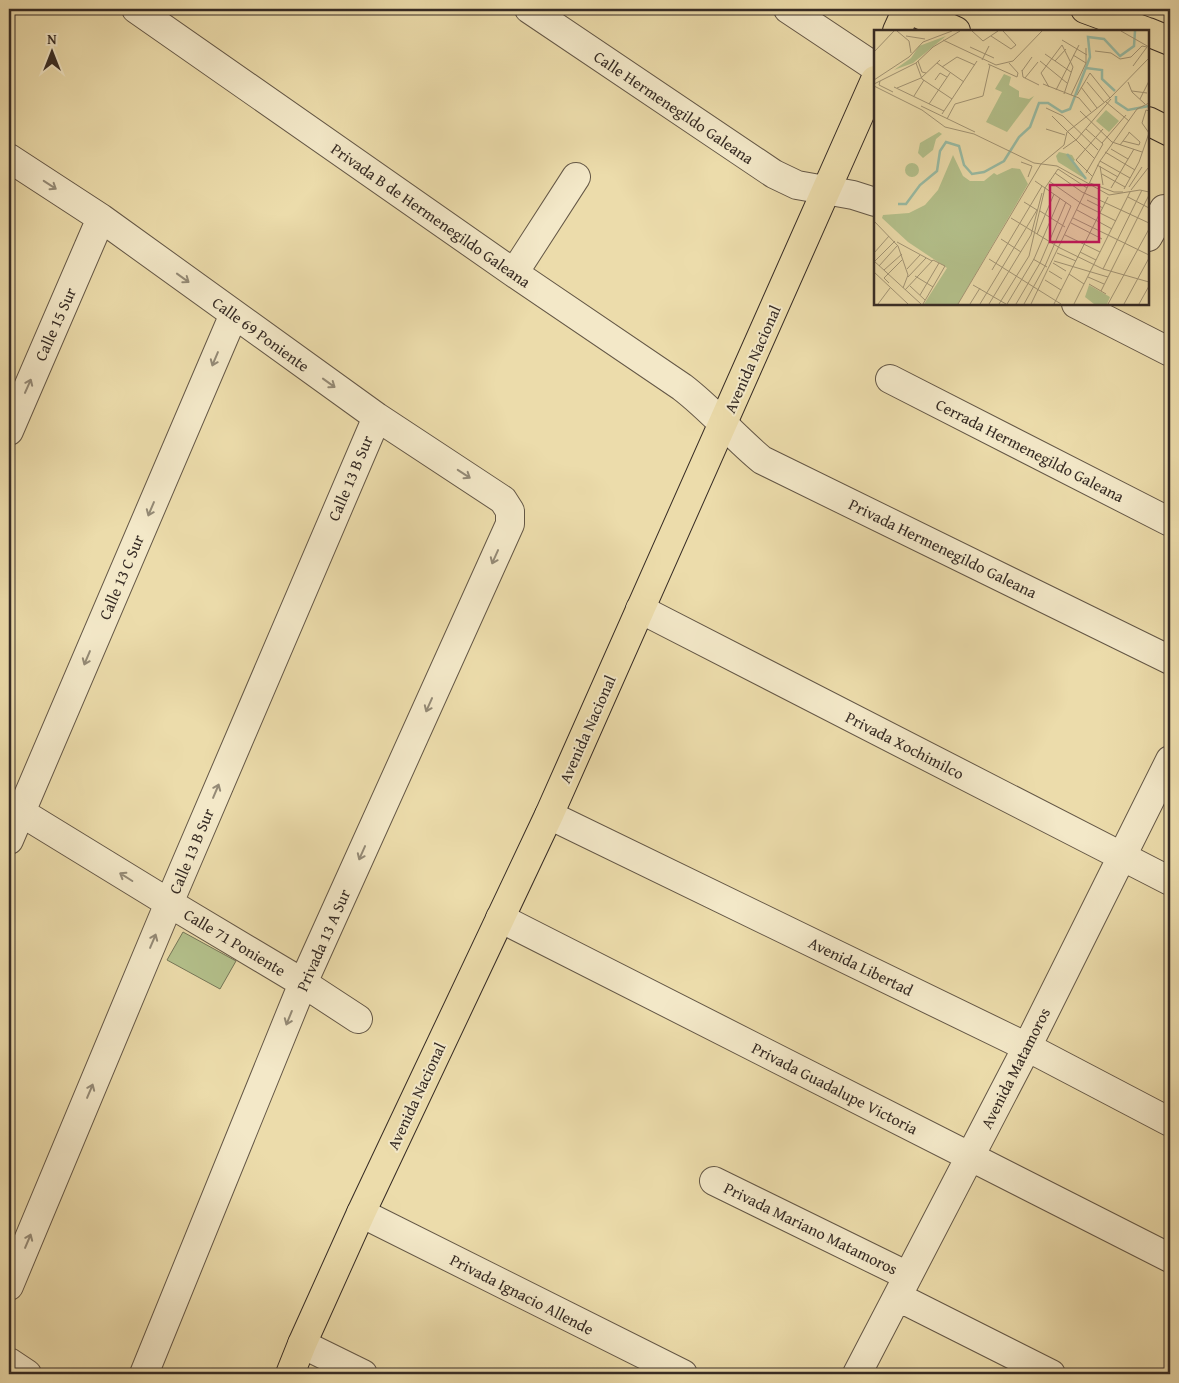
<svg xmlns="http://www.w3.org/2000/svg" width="1179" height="1383" viewBox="0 0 1179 1383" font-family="'Gentium Book Plus',serif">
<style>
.green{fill:#b4c18c;stroke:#757658}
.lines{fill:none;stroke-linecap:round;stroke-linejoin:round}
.minor-casing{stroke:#645746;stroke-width:30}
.major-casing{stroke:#362b24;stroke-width:30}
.minor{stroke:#f3e8c8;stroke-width:28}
.major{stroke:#ecdcab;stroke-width:28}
.oneway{stroke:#948a76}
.labels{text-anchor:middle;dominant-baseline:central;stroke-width:4;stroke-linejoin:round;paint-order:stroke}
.street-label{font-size:16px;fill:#362b24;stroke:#f3e8c8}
.inset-river{fill:none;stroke:#99bca5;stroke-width:2.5}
.inset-road{fill:none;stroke:#a39575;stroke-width:1}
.view{fill:#c2185b;fill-opacity:0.15;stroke:#c2185b;stroke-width:2.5}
.inset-edge{fill:none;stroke:#362b24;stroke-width:2.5}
</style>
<rect width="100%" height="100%" fill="#ecdcab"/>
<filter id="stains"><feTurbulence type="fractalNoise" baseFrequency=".004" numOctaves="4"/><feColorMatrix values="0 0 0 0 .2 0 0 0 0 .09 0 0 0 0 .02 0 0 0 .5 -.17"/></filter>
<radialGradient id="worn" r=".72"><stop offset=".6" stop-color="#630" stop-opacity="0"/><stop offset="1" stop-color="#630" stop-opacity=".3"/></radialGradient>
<!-- green -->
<path class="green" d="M183,932L236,961L220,989L167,960Z"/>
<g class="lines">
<!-- minor casing -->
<g class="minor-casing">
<path id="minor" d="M136,9L514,273L682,387C711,409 734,437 762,460L1170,660
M529,9L774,174L797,185L853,195L875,202
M788,9L875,67
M9,158L101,218L377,417L503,500L510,511V524L303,983L144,1374
M1148,237L1164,209
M514,273L576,177
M1076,304L1170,352
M890,379L1170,522
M9,431L101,218
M640,609L1170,881
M9,805L169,903L303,983L358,1019
M549,815L1027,1047L1170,1122
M9,840L234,314
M500,918L1170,1258
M714,1181L908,1276
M361,1213L683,1374
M9,1286L169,903L377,417
M898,1297L1051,1374
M302,1344L363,1374
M9,1362L27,1374
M857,1374L1027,1047L1170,760"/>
</g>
<!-- major casing -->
<g class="major-casing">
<path id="major" d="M908,9L956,31
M1085,9L1145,31
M897,31L907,9
M1148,32L1170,41
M1148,121L1170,132
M290,1374L302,1344L361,1213L549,815L875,80"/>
</g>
<!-- minor -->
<use href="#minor" class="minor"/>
<!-- major -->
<use href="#major" class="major"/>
</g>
<!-- one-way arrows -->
<defs><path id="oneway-shaft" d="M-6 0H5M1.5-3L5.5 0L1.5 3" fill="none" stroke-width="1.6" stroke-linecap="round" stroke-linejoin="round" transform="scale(1.25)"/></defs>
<g class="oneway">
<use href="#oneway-shaft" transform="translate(50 185) rotate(33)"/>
<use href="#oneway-shaft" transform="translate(183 278) rotate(36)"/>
<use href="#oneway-shaft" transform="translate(215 359) rotate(113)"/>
<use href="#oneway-shaft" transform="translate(329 383) rotate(36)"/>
<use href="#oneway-shaft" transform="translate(28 386) rotate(-66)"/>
<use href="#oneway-shaft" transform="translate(464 474) rotate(33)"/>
<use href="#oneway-shaft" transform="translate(151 509) rotate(113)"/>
<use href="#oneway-shaft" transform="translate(495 557) rotate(114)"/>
<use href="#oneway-shaft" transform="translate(87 658) rotate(113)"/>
<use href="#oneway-shaft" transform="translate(429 705) rotate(114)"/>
<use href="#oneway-shaft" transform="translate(216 791) rotate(-67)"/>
<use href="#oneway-shaft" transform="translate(362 853) rotate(114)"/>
<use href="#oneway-shaft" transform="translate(126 877) rotate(-148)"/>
<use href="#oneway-shaft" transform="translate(153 941) rotate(-67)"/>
<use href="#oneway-shaft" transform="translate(289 1018) rotate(112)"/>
<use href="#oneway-shaft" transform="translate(90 1091) rotate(-67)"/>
<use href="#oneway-shaft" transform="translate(28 1241) rotate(-67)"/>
</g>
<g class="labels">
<!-- street labels -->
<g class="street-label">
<text transform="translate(674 107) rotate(34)">Calle Hermenegildo Galeana</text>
<text transform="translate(431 215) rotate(35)">Privada B de Hermenegildo Galeana</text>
<text transform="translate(55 324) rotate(-66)">Calle 15 Sur</text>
<text transform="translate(261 334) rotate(36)">Calle 69 Poniente</text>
<text transform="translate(752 359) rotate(-66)">Avenida Nacional</text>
<text transform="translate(1030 450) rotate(27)">Cerrada Hermenegildo Galeana</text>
<text transform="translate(350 478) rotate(-67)">Calle 13 B Sur</text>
<text transform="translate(943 548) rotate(26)">Privada Hermenegildo Galeana</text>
<text transform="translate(121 577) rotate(-67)">Calle 13 C Sur</text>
<text transform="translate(587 729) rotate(-66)">Avenida Nacional</text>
<text transform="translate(905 745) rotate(27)">Privada Xochimilco</text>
<text transform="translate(191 851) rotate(-67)">Calle 13 B Sur</text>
<text transform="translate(323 940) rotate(-66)">Privada 13 A Sur</text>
<text transform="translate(235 942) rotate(31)">Calle 71 Poniente</text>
<text transform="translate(861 966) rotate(26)">Avenida Libertad</text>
<text transform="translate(1015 1068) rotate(-63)">Avenida Matamoros</text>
<text transform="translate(835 1088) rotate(27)">Privada Guadalupe Victoria</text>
<text transform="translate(416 1096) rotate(-65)">Avenida Nacional</text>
<text transform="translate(811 1228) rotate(26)">Privada Mariano Matamoros</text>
<text transform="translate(522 1294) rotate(27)">Privada Ignacio Allende</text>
</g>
</g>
<!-- overview -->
<g transform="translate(874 30)">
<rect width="275" height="275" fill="#ecdcab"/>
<path d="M72,6L39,33L20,40L37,28L45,16ZM130,44L137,47L135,55L145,61V67L155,69L160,66L133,102L112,92L128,62L121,59ZM232,80L245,91L235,102L222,91ZM65,102L68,104L62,109L59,120L49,128L44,123L46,113ZM185,122L198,125L201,130L198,132L213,150L184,132L182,126ZM79,125L89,146L96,151H110L120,143L123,145L138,138L146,139L154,154L84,274H50L73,238L34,212L8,188L9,185L35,183L51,175L64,160ZM31 140a7 7 0 1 1 14 0a7 7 0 1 1-14 0ZM215,255L236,267L233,274H220L211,267Z" fill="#b4c18c"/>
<path class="inset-river" d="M212,38L228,40V49L241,61M242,66V72L254,80L275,76M193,124L212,149M24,174H32L46,155L63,141L66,121L72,112L85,116L90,135L98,144L110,142L130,131L145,107L156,97L165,73H174L188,82L196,79L216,27L214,7L230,9L246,26L260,16L261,1"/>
<path class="inset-road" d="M23,1L35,11L37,23M98,1L109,11L124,1M247,1L275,17M32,6L51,9M117,6L137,19L142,15L129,1M69,10L122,35L139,31L168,1M188,10L213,25M96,17L120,28M221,21L237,23L246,29L257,27L268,16L273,17L259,36M0,22L20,1M171,24L197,42M199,25L212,33M108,30L115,16M44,31L48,42L52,43M166,31L193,53M181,31L192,19M42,33L48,49L78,69M63,33L90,52M114,34L143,47L144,43L135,33M68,37L83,27L101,35M148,40L149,47L165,55M148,41L158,27M151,48L164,32M0,50L35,27L49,12L78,1M61,50L66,43L73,47M6,51L5,55L19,62M213,52L230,72M254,52L258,62L271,74M0,54L42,33L59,17L86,1M169,54L205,68L217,82M0,56L48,80L71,97L100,104L160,133L183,136L235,165L266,160L275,162M20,57L70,81M175,57L167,43L188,15L199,37L190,64M207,57L223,78M23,58L47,48L66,30M182,60L205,15M258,61L273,63M197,65L212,33V18M203,65L216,43L236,68M40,66L50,50M266,69L275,51M232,72L255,91M55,74L76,43M47,76L101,102M172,78L189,86L224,120M206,81L238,112L268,122M275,81L272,80L268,93L275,103M68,84L103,31M178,86L220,128M73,89L81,74L109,66L116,35M172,99L191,105M212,99L229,114L212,143M228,113L252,85M246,115L255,103V102L266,112L265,115L249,111M189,119L203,109L237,69M237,119L254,129M231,122L261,140M226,131L256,148M147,132L158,136L154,147M223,135L244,147M226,136L229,155M181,143L208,162L275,193M228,144L251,157M218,146L202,130L229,99M175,151L208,174L242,191M216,153L240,162H249M255,157L268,137M237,158L260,119M250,159L265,132L275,103M257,160L274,138M254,167L275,178M213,170L229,178M203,180L238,199M166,181L191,197M137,188L186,218L229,239L275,252M199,188L275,225M0,191L24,216L34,245L29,258M197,193L228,209M163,204L180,164M191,205L226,222M127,209L147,222M23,212L58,231M206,222L222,230M0,223L15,206M183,223L202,231M115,229L187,274M159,229L173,237M0,231L47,274M180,231L234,247M0,232L21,211M179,233L192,241M5,236L23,216M33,239L46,225M229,239L268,160M10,240L28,224M118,240L168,156M175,241L188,249M0,242L34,274M195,244L210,254M41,246L59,257M34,247L52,228M214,247L230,254M171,250L187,260M15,253L10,248L28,230M215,254L232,264M99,255L132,274M36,256L51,270M31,260L59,230L71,236L49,274M227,261L275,165M46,265L65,233M4,274L16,258M84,274L167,134L190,115L193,102L236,68L275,28M96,274L106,258M106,274L163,180L150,172M115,274L157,205L168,163M125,274L155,226L171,158L184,139L213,158M133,274L160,229L186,168M142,274L166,233L192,172M150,274L171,236L197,176L161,151M157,274L226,131L263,79L275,73M180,274L234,167M200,274L256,162M234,274L275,199M250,274L275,228M265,274L275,256"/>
<path class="view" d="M176,155H225V212H176Z"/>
<rect width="275" height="275" class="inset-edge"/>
</g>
<!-- margin -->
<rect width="1179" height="1383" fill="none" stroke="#ecdcab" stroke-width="30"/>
<rect x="10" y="10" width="1159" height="1363" fill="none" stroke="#362b24" stroke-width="2.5"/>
<rect x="15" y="15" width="1149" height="1353" fill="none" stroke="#362b24"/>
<!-- north arrow -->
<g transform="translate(52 52)" stroke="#f3e8c8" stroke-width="4" paint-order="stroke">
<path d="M0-4L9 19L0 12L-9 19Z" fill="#362b24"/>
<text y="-8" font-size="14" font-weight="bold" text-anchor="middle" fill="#362b24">N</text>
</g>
<rect width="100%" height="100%" filter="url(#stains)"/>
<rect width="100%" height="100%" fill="url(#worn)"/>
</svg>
